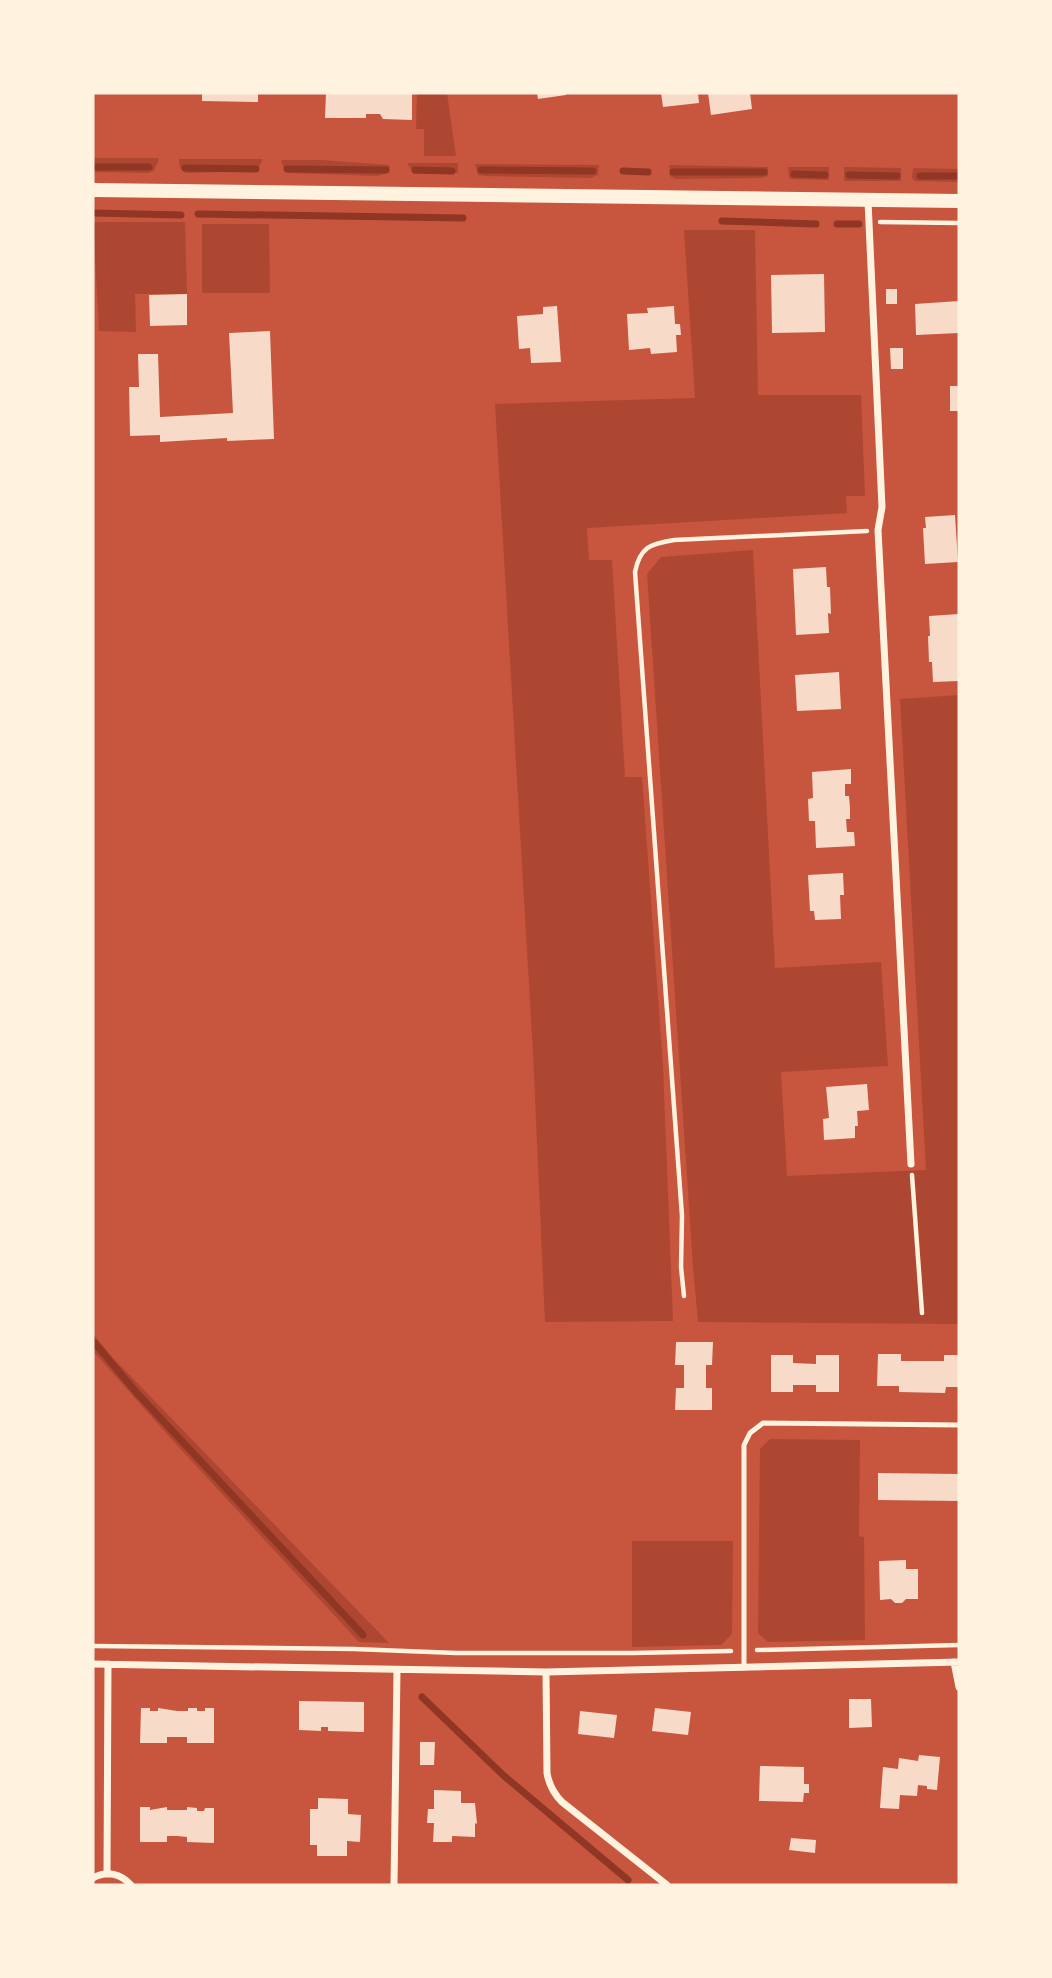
<svg xmlns="http://www.w3.org/2000/svg" width="1052" height="1978" viewBox="0 0 1052 1978" font-family="Cabin,sans-serif">
<style>
.green{fill:#ae4732}
.lines{fill:none;stroke-linecap:round;stroke-linejoin:round}
.stream{stroke:#8f3625;stroke-width:7}
.building{fill:#f7dbc8}
.path{stroke:#fff3e0;stroke-width:4.5}
.service{stroke:#fff3e0;stroke-width:5}
.minor{stroke:#fff3e0;stroke-width:7}
.secondary{stroke:#fff3e0;stroke-width:14}
</style>
<rect width="100%" height="100%" fill="#c8553d"/>
<!-- green -->
<path class="green" d="M417,93H447L456,156H424V129H416Z
M93,158H159L154,171L148,173L93,172Z
M179,159H263L257,171L186,173C180,170 179,166 179,159Z
M281,160H321L389,165L390,167L385,174L377,176L290,173L285,172Z
M407,163H458V173L414,174Z
M475,164L599,165L598,175L590,178L486,176L478,175Z
M669,165L768,167V176L760,178L675,179L670,176Z
M788,167H829V180L791,179L789,177Z
M844,167L901,168V181H844Z
M913,168L959,169V182L915,181L912,178Z
M93,222H185L187,294H135L136,332L99,331Z
M202,224H269L270,293H202Z
M684,230H755L758,395H861L865,496H846L847,513L587,528L589,560H612L625,777H642L663,1066L673,1321L545,1322L533,1053L495,404L695,398Z
M753,550L775,968L881,962L888,1066L781,1072L787,1176L926,1170L900,699L959,695V1324L698,1322L693,1267L647,574L661,557Z
M93,1334L114,1359L389,1643L359,1642L175,1443L93,1351Z
M770,1439L860,1440L859,1536L864,1537L865,1640L768,1642L758,1633L760,1449Z
M632,1541H733L732,1634L721,1645L632,1647Z"/>
<g class="lines">
<!-- stream -->
<path class="stream" d="M93,167H149
M185,168L256,169
M287,169L386,170
M415,170L452,171
M481,170L593,171
M623,171L648,172
M673,172H764
M794,174L825,175
M849,175L897,176
M920,176H959
M93,213L181,215
M198,214L463,218
M722,221L816,224
M837,224H859
M93,1341L136,1392L363,1635
M422,1697L503,1775L628,1880"/>
</g>
<!-- building -->
<path class="building" d="M202,93H258V102L202,101Z
M326,93H412V120L383,119L380,114H366V118H325Z
M537,93H566V95L538,99Z
M661,93H698L699,103L663,107Z
M708,93H750L752,109L711,115Z
M824,274L825,332L772,333L771,275Z
M886,289H897V304H886Z
M187,294V325L150,326L149,295Z
M959,301V333L916,335L915,304Z
M557,306L561,362L531,363L530,348L519,349L517,316L543,314V307Z
M674,306L675,324H680L681,335H676L677,352L651,354L650,348L629,350L627,314L648,313L647,308Z
M270,331L274,439L227,441V438L160,442V435L130,436L129,387H139L138,354H158L160,417L233,413L229,333Z
M890,348H903V369H891Z
M950,386H959V411H950Z
M955,515L958,562L925,564L923,528H926L925,517Z
M826,567L827,587H830L831,614L828,613L829,633L796,635L793,569Z
M959,614V681L933,682L932,662H929L928,636H930L929,616Z
M839,672L841,709L797,711L795,675Z
M851,769V784H845V796H849L850,808V819H846L847,832H854L855,846L816,848L815,821H809L808,799L813,798L812,772Z
M843,873L844,895H840L841,919L815,920L814,911H810L808,875Z
M867,1084L869,1110L857,1111L858,1126H855V1138L824,1140L823,1119L829,1118L826,1087Z
M676,1342H713L712,1365H706V1388H712V1410H675L676,1388H684V1365H675Z
M878,1354H901V1361H944V1355H959V1387H946L945,1393L899,1392V1386H877Z
M771,1355H793V1363L816,1364V1355H839V1392H816V1385H793V1392H771Z
M878,1473L959,1474V1501L878,1500Z
M906,1560V1569H918V1599H906L902,1603H895L891,1599L880,1600L879,1561Z
M849,1699H871L872,1727L849,1728Z
M299,1701L364,1702V1732L328,1731V1727H321V1731L299,1730Z
M141,1708H150V1711H158V1708L177,1711H188V1708H197V1711H205V1708H214V1743H187V1737H167V1743H140Z
M655,1708L691,1712L688,1735L652,1731Z
M580,1711L617,1715L614,1738L578,1734Z
M420,1742H435L434,1765H420Z
M919,1755L940,1757L937,1790L927,1789V1786L918,1785L917,1796L900,1795L899,1809L880,1808L883,1767L898,1769L899,1758L918,1761Z
M760,1766L804,1767V1784H809V1793H804L803,1802L759,1801Z
M434,1790L461,1791V1803H475L477,1824L475,1823V1837L452,1836V1842H433L434,1823H427L428,1809H434Z
M318,1798L348,1799V1814L361,1815L360,1842L347,1841V1856H317V1845H310V1809H318Z
M140,1807H150V1810L167,1807V1810H187V1807L197,1808V1811H204L205,1808H214V1843L187,1842V1837L177,1836H167V1842H140Z
M791,1838L816,1840L815,1853L789,1850Z"/>
<g class="lines">
<!-- path -->
<path class="path" d="M880,222L959,223
M912,1175L922,1313
M684,1296L681,1267L682,1216L635,572C640,547 650,544 674,540L867,531
M93,1646L354,1649L456,1653H633L731,1651
M757,1650L959,1645"/>
<!-- service -->
<path class="service" d="M744,1668V1445L750,1433L763,1423L959,1425"/>
<!-- minor -->
<path class="minor" d="M868,201L882,507L878,530L911,1164
M954,1662L959,1687
M93,1664L546,1672L959,1662
M546,1672L547,1773C549,1785 553,1793 562,1802L667,1885
M107,1874L108,1664
M93,1878C107,1870 121,1874 131,1885
M394,1885L397,1670"/>
<!-- secondary -->
<path class="secondary" d="M93,190L959,201"/>
</g>
<!-- border -->
<rect width="1052" height="1978" fill="none" stroke="#fff3e0" stroke-width="189"/>
</svg>
